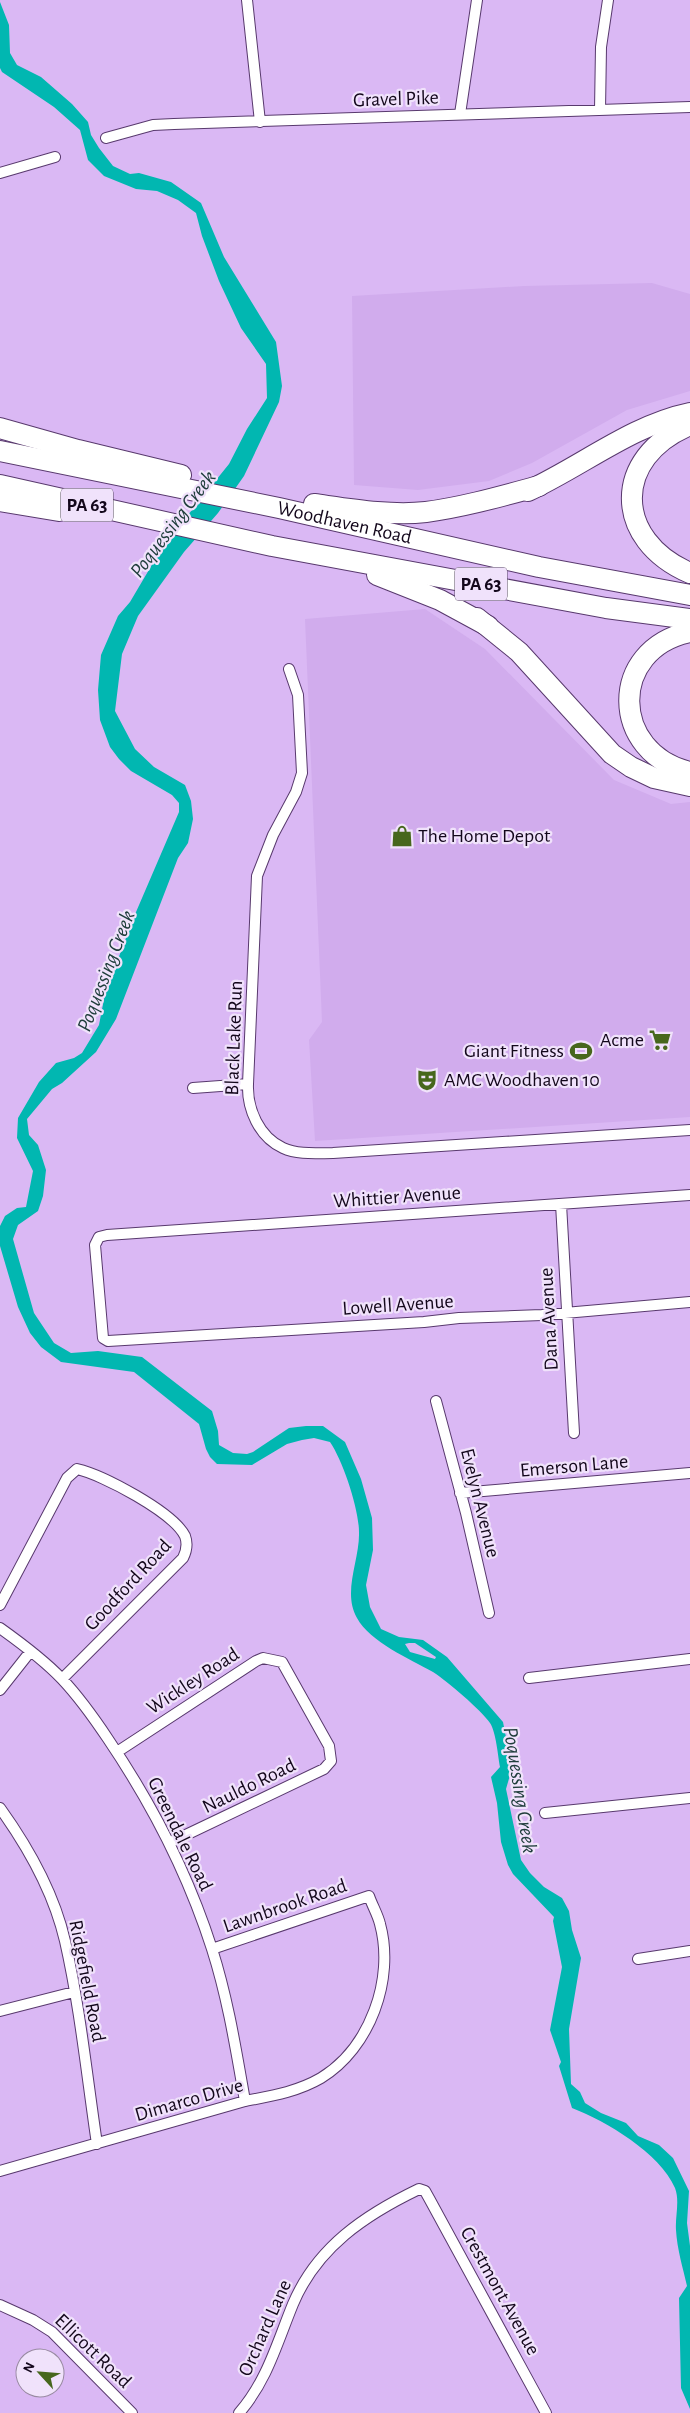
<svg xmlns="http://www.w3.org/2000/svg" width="690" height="2413" viewBox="0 0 690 2413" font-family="'Alegreya Sans',sans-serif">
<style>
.built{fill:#d1aced}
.water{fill:#01b7b1;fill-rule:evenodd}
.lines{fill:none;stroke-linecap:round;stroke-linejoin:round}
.minor-casing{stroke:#58396d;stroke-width:12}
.motorway-casing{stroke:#58396d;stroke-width:22}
.minor{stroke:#fff;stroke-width:10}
.motorway{stroke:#fff;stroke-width:20}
.labels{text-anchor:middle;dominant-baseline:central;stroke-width:4.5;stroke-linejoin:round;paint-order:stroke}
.shield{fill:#f0e2fb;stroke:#55495e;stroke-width:1}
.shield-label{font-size:19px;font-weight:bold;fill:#13071b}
.street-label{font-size:20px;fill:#13071b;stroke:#f0e2fb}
.poi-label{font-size:20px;fill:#13071b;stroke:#f0e2fb;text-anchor:start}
.water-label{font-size:21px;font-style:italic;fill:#203e3c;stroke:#f0e2fb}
</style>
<rect width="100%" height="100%" fill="#dab8f4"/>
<!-- built -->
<path class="built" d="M652,283L690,294V391L627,410L532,463L489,481L418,490L354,485L352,296L524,286Z
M425,609L485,649L614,780L671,804L690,802V1117L315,1141L309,1040L322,1022L305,619Z"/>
<!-- water -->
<path class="water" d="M0,2L9,25L10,53L17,65L41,77L72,104L88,122L91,135L99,148L113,166L130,174L139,173L171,182L201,203L224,257L276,342L282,386L279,402L244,476L218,513L184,552L138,616L122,654L115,711L135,749L154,767L185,785L191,801L193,819L188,843L178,858L116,1019L96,1052L62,1083L52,1089L27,1119L29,1135L38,1145L46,1170L43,1196L38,1211L18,1225L13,1239L34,1313L54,1343L71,1353L98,1351L142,1357L212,1411L218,1431L219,1445L233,1453L247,1454L253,1452L289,1428L306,1426H323L345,1442L361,1479L372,1518L373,1550L366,1585L370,1607L381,1629L399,1637L423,1640L447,1657L503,1722L512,1768L506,1789L521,1860L530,1873L544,1887L562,1898L569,1911L572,1930L581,1958L569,2029L571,2084L580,2092L585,2103L601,2113L626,2123L638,2136L659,2145L673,2158L689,2191L687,2223L690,2246V2409L681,2388L679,2298L687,2286C683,2268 677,2249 676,2230C675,2217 680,2201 675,2188C660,2153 606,2121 572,2108L559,2066L561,2062L550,2030L562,1967L553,1921L554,1917L513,1874L508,1865L501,1842L497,1803L491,1777L500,1767C498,1756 496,1732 490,1723C482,1711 446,1680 433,1672C410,1659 370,1642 357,1618C342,1592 360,1560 359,1532C359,1509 343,1461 330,1442L314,1438L302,1440L287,1444L252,1465L217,1464L210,1457L206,1449L199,1424L134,1372L61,1362L41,1347L30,1333L18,1307L0,1246V1226L5,1216L17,1208L26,1207L33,1171L17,1138L18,1118L39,1082L56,1063L74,1058L82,1053L99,1025L105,994L133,919L179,812V803L172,795L131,771L119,759L110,747L100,720L98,690L101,655L118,616L130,602L163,546L229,464L247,429L267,398L266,364L241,328L219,281L202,236L196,213L178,200L157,191L136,189L104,176L88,160L80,130L54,107L2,72L0,68ZM409,1643H415L436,1657L435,1659L410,1652L405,1644Z"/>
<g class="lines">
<!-- minor casing -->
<g class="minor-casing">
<path id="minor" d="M247,0L260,122
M600,110L601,47L608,0
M460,114L477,0
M106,138L153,125L174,124L690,107
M0,173L55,157
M289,669L298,695L302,773L296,792L273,835L257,876L248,1084C247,1109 259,1137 283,1148C298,1155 317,1153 333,1153L690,1130
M193,1088L248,1084
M690,1195L107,1235L99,1237L95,1245L103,1338L108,1341L424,1322L459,1318L542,1315L690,1302
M561,1204L574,1433
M436,1401L466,1513L489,1613
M460,1493L690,1473
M0,1605L67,1478L77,1469C103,1475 173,1512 185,1536C188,1544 187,1550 183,1558L62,1679
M0,1628C21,1643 44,1660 62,1679C79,1697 94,1718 108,1739C152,1804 188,1874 212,1949C228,1999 236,2050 245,2101
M529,1678L690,1659
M0,1690L30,1652
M117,1752L256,1661L263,1658L282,1662L329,1746L331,1761L324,1769L169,1843
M0,1808C28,1847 54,1893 65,1941C80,2007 87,2077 97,2144
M545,1813L690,1798
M638,1959L690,1951
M0,2011L74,1992
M0,2171L245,2101C271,2096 297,2092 321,2078C370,2048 395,1979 380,1924C378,1915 372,1905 369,1896L212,1949
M0,2305L33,2320L52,2332L132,2413
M239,2413C267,2381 277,2343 293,2304C317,2247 365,2215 419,2189L425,2191L430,2200L546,2413"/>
</g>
<!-- motorway casing -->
<g class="motorway-casing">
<g id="motorway">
<path d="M690,425C612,457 613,540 690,573"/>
<path d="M0,428L78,450L181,475"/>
<path id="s1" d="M0,451L279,508L539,567L690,595"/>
<path d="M0,485L272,546L606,608L690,619"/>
<path d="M528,491C582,466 632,425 690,413"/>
<path d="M0,501L59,511"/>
<path d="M314,504C350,509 390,516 426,512C464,507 502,496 539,486"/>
<path d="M377,575L440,600L488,626"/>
<path d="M477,618L519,652L612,754L631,767L654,778L690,786"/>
<path d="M690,632C608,649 610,753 690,772"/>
</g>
</g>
<!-- minor -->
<use href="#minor" class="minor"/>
<!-- motorway -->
<use href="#motorway" class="motorway"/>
</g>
<!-- icons -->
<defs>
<g id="shop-bare" transform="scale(1.725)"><path d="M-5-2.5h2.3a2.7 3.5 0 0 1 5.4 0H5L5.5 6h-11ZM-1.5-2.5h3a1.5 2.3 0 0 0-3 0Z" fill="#47671d" stroke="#f0e2fb" stroke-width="2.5" paint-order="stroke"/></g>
<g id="supermarket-bare" transform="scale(1.725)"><path d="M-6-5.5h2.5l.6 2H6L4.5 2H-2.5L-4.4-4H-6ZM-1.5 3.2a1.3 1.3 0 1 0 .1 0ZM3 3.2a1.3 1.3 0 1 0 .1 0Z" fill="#47671d" stroke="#f0e2fb" stroke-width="2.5" paint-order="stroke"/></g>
<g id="stadium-bare" transform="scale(1.725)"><path d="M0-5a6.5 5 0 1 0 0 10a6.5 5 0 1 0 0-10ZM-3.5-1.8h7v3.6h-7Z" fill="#47671d" stroke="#f0e2fb" stroke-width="2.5" paint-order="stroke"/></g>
<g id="theatre-bare" transform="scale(1.725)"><path d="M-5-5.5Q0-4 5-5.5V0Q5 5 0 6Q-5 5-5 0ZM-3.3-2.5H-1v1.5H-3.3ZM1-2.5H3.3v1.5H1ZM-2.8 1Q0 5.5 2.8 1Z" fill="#47671d" stroke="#f0e2fb" stroke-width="2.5" paint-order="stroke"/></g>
</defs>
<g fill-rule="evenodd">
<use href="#shop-bare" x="402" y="836"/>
<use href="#supermarket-bare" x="660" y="1040"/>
<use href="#stadium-bare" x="581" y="1051"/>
<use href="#theatre-bare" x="427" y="1080"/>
</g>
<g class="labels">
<!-- shield labels -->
<g class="shield">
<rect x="61" y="488.5" width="52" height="33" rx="4"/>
<rect x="455" y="567.5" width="52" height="33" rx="4"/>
</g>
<g class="shield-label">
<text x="87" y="505">PA 63</text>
<text x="481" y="584">PA 63</text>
</g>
<!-- street labels -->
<g class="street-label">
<text transform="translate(396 99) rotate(-2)">Gravel Pike</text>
<text stroke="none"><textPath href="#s1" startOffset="352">Woodhaven Road</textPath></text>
<text transform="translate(234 1038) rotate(-88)">Black Lake Run</text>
<text transform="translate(397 1197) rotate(-4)">Whittier Avenue</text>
<text transform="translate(398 1305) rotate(-4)">Lowell Avenue</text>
<text transform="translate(549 1319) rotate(-93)">Dana Avenue</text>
<text transform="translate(574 1466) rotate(-5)">Emerson Lane</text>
<text transform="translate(480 1503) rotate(76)">Evelyn Avenue</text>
<text transform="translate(128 1585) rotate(-47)">Goodford Road</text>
<text transform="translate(193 1681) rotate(-33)">Wickley Road</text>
<text transform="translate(249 1786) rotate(-26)">Nauldo Road</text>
<text transform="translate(180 1834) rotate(64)">Greendale Road</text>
<text transform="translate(285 1906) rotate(-19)">Lawnbrook Road</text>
<text transform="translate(87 1981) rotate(79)">Ridgefield Road</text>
<text transform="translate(189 2100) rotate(-16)">Dimarco Drive</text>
<text transform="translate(500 2291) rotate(61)">Crestmont Avenue</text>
<text transform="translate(265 2328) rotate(-66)">Orchard Lane</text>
<text transform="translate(93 2351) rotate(44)">Ellicott Road</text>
</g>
<!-- poi labels -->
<g class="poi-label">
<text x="418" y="836">The Home Depot</text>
<text x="644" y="1040" text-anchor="end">Acme</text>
<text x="564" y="1051" text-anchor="end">Giant Fitness</text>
<text x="444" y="1080">AMC Woodhaven 10</text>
</g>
<!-- water labels -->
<g class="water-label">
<text transform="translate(173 524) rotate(-53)">Poquessing Creek</text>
<text transform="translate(106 971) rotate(-69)">Poquessing Creek</text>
<text transform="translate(520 1790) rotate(81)">Poquessing Creek</text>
</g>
</g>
<!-- north arrow -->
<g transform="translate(40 2373) rotate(296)"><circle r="24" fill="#f0e2fb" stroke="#988aa1"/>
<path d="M0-4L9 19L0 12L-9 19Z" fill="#47671d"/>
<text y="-8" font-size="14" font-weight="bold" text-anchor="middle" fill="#13071b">N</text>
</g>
</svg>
